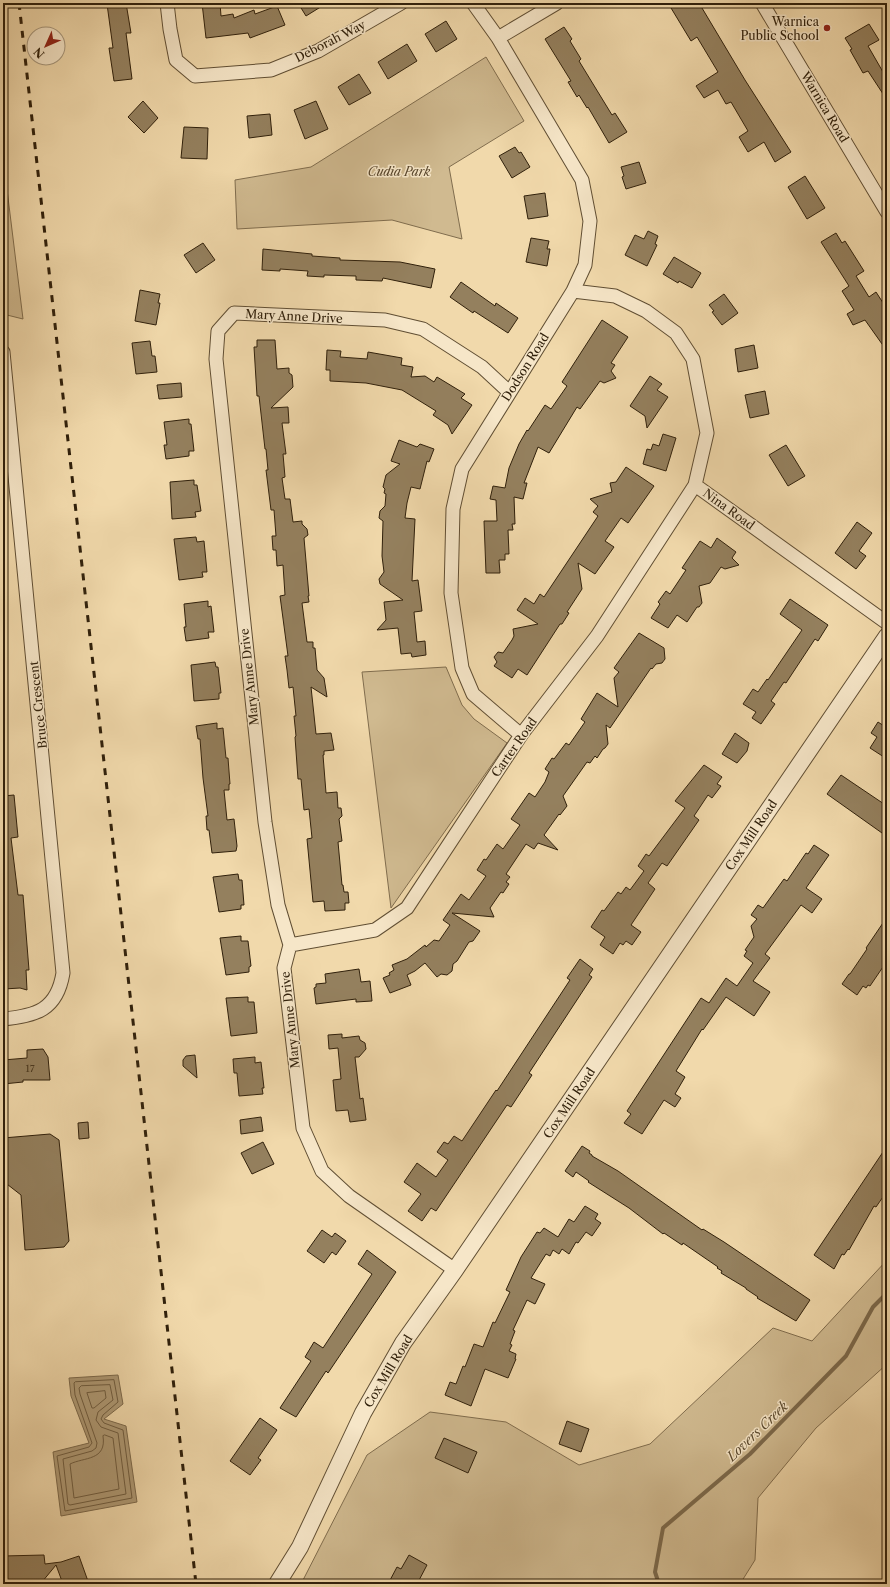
<svg xmlns="http://www.w3.org/2000/svg" width="890" height="1587" viewBox="0 0 890 1587" font-family="'Libre Caslon Text',serif">
<style>
.green{fill:#d0ba90;stroke:#806d4e}
.water{fill:#af9a75;stroke:#7c694b}
.lines{fill:none;stroke-linecap:round;stroke-linejoin:round}
.shore{stroke:#705d40;stroke-width:1}
.stream{stroke:#7c694b;stroke-width:4}
.building{fill:#94805e;stroke:#30200b}
.minor-casing{stroke:#604e33;stroke-width:15}
.tertiary-casing{stroke:#604e33;stroke-width:18}
.minor{stroke:#f6e6c8;stroke-width:13}
.tertiary{stroke:#f6e6c8;stroke-width:16}
.rail{stroke:#30200b;stroke-width:3;stroke-dasharray:7 7;stroke-linecap:butt}
.poi-dot{fill:#8f2418;stroke:#f6e6c8;stroke-width:1.5}
.labels{text-anchor:middle;dominant-baseline:central;stroke-width:3;stroke-linejoin:round;paint-order:stroke}
.number-label{font-size:10px;fill:#493820}
.poi-label{font-size:12px;fill:#30200b;stroke:#f6e6c8;text-anchor:end}
.street-label{font-size:12px;fill:#30200b;stroke:#f6e6c8}
.park-label{font-size:12px;font-style:italic;fill:#58462c;stroke:#f6e6c8}
.water-label{font-size:13px;font-style:italic;fill:#5c4b30;stroke:#f6e6c8}
</style>
<rect width="100%" height="100%" fill="#f1d9ab"/>
<filter id="stains"><feTurbulence type="fractalNoise" baseFrequency=".005" numOctaves="4"/><feColorMatrix values="0 0 0 0 .2 0 0 0 0 .09 0 0 0 0 .02 0 0 0 .5 -.17"/></filter>
<radialGradient id="worn" r=".72"><stop offset=".6" stop-color="#630" stop-opacity="0"/><stop offset="1" stop-color="#630" stop-opacity=".3"/></radialGradient>
<!-- green -->
<path class="green" d="M486,57L524,121L449,167L462,239L392,220L237,229L235,180L311,167Z
M3,157L23,319L3,314Z
M446,667L462,705L474,719L507,743L391,908L362,672Z
M887,1260V1364L816,1428L758,1498L755,1560L740,1584H301L367,1455L430,1412L506,1422L579,1465L650,1444L773,1328L812,1341Z"/>
<!-- water -->
<path class="water" d="M118,1375L123,1404L104,1419L126,1426L137,1502L61,1516L53,1452L89,1443L71,1396L69,1378Z"/>
<g class="lines">
<!-- shore -->
<path class="shore" d="M114,1380L118,1402L103,1415L101,1419L104,1423L123,1430L132,1498L65,1511L57,1456L89,1447L92,1443L75,1395L74,1383L75,1382Z
M110,1385L113,1400L98,1412L96,1420L101,1427L118,1433L126,1494L70,1505L68,1504L63,1459L92,1451L96,1448L97,1443L80,1394L79,1388L81,1386Z
M105,1391L106,1398L94,1408H92L87,1393Z
M105,1435L113,1438L119,1489L74,1498L70,1464C84,1457 107,1461 103,1436Z"/>
<!-- stream -->
<path class="stream" d="M659,1584L655,1572L663,1528L750,1454L846,1356L873,1307L887,1293"/>
</g>
<!-- building -->
<path class="building" d="M126,3L131,33H126L132,79L114,81L109,48H113L107,4Z
M202,3H220L221,16L233,14L234,18L254,10L255,14L277,6L285,25L250,38L248,33L206,38Z
M298,3H327L306,16Z
M668,3H699L745,80L791,152L775,162L764,142L748,152L739,137L748,131L731,102L726,104L718,90L704,98L696,86L718,72L697,37L691,41Z
M446,21L457,39L436,52L425,34Z
M869,24L879,40L868,46L883,72L887,69V100L868,71L863,73L850,50L852,49L845,38Z
M564,27L572,39L570,41L581,59L579,61L612,115L615,113L627,132L609,143L588,107L587,108L579,95L577,97L568,82L571,81L545,39Z
M407,44L417,61L388,79L378,62Z
M359,74L371,93L349,105L338,87Z
M143,101L158,118L144,133L128,117Z
M316,101L328,129L305,139L294,110Z
M270,114L272,135L249,138L247,116Z
M184,127L208,128L207,159L181,158Z
M515,147L519,153L521,152L530,167L512,178L499,156Z
M639,162L646,183L626,189L622,177L624,176L621,167Z
M805,176L825,208L807,219L788,187Z
M545,193L548,216L528,219L524,196Z
M648,231L658,236L655,244L657,245L647,266L625,255L635,235L644,239Z
M836,233L842,243L845,241L864,271L856,276L869,297L876,292L887,309V351L865,320L853,325L847,314L854,310L842,291L849,286L821,242Z
M531,238L549,241L547,249H550L547,266L526,262Z
M203,243L215,260L196,273L184,255Z
M263,249L312,254V256L340,258V260L400,262L435,269L431,288L383,278L382,281L356,280V276L324,275V277L307,276L308,271L280,269V271L262,270Z
M674,257L701,273L692,288L679,281L678,283L663,274Z
M461,282L495,306L496,303L518,318L508,333L474,311L473,313L450,297Z
M140,290L160,294L158,303H160L156,325L135,321Z
M724,294L738,313L722,325L712,312L714,311L709,305Z
M602,320L628,337L611,363L615,365L611,371L616,378L604,383L600,381L580,409L577,407L549,453L538,447L524,483H527L523,499L514,497L515,524H512L513,530H508L509,554H505V560H499L500,573H486L484,521H497L496,500L490,499L493,486L505,488L509,468L519,444L527,430L528,431L545,405L551,409L567,386L562,382Z
M257,340H275L277,369L289,368V373L292,375L293,387L271,408L288,407L289,423H282L286,454H283L285,477L282,478L285,499H290L293,522L302,521V524L307,529L308,535L304,538L309,596H308L309,602L302,603L307,642H313V648H315L317,670L324,678L327,697L311,687L316,734L331,733L334,750L324,751V755H323L326,793L337,792L338,808H341L342,816L339,819L342,841L338,842L342,885H343L344,892H348L349,903H345V910L325,911L324,901L313,902L307,839L312,838L309,809L304,810L301,779H298L295,737L296,736L294,716H296L293,687L289,688L287,670L285,656H288L280,596L285,595L283,565L277,566L276,550H273L272,536H276L274,510H271L266,470H268L266,449H265L259,396H257L254,347H257Z
M150,341L152,356H155L157,372L136,374L132,343Z
M754,345L758,368L738,372L735,349Z
M327,350L341,351L340,357L367,359L368,352L402,358L401,365L413,367L411,377L425,376L434,382L437,377L465,394L461,398L472,405L452,434L448,425L433,415L436,411L402,390L366,383L330,381V370H326Z
M650,376L662,384L657,390L668,397L647,428L645,416L630,406Z
M181,383L182,397L159,399L157,385Z
M765,391L769,414L750,418L745,395Z
M189,419V424H191L194,451H189V456L166,459L164,445H167L164,422Z
M663,434L676,438L666,471L643,464L647,449L651,450L653,444L659,446Z
M399,440L417,447L420,444L434,449L429,462L427,461L420,489L411,487L407,503L405,518L415,519L412,581L418,580L422,611L414,612L417,642L425,641L426,655L412,657L411,653L401,654L398,628L377,630L386,620L384,602L403,600L380,584L379,579L384,572L382,556L383,521L379,518L380,511L385,506L386,494L384,493L385,489L383,487L386,475L400,464L391,461Z
M786,445L805,476L788,486L769,455Z
M626,467L654,486L628,523L621,518L605,541L614,547L595,574L578,563L582,589L567,612L569,613L562,624H560L527,675L518,669L512,678L494,666L497,662L494,657L498,652L503,653L512,640L514,636L513,629L538,624L517,610L525,598L534,604L540,594L544,597L598,516L593,512L598,506L590,499L612,492L610,483L616,482Z
M194,480V485H197L201,511L195,512L196,517L172,519L170,482Z
M857,522L872,533L859,551L866,556L856,569L835,553Z
M196,537L197,542L204,541L207,572H202L203,577L179,580L174,539Z
M717,538L736,552L732,558L739,565L725,569L721,567L710,583L699,586L702,603L699,607H697L687,622L677,615L668,628L651,618L660,604L658,602L666,591L670,594L686,570L682,568L700,541L711,548Z
M790,599L828,625L818,641L815,639L786,683L784,682L771,701L775,704L761,724L752,718L756,712L743,704L753,689L758,692L767,679L768,680L802,630L780,614Z
M208,601V607L211,606L214,632H208L209,638L186,641L184,627H186L184,604Z
M639,633L664,648L665,659L662,663L656,664L652,669L651,668L610,728L606,725L608,744L605,748L603,749L597,758L595,756L590,763L587,762L563,796L567,806L560,815L559,814L544,835L558,850L538,843L534,849L526,844L506,874L510,877L506,882L509,884L503,893L501,892L490,908L494,917L452,913L480,931L473,941L469,942L457,961L453,964L452,971L447,975L441,974L437,977L425,963L415,971L407,975L411,985L390,993L383,978L390,975L389,973L394,970L392,965L407,959L425,945L426,947L434,940L439,941L450,925L443,920L461,894L469,900L486,876L477,870L484,859L486,860L497,844L503,849L520,825L511,819L529,793L535,797L545,782L549,772L545,769L552,758L554,759L566,743L569,745L585,722L581,719L597,693L618,707L614,678L619,672L614,668Z
M215,662L216,667H218L221,693H219V699L194,701L191,665Z
M887,721V759L870,748L877,737L871,733L878,722L884,726Z
M217,723V729L223,728L226,758H228L230,784H229V790H224L227,820L234,819L237,846L236,851L212,853L209,830H207L206,816H208L203,778L200,739H198L196,726Z
M735,733L749,743L747,751L737,763L722,754Z
M704,765L722,777L717,784L721,786L712,798L708,795L694,816L699,820L667,866L662,863L648,883L655,889L631,925L641,932L632,945L626,941L623,945L620,943L613,954L600,945L605,937L591,927L602,910L604,911L618,892L621,894L626,887L630,890L644,871L638,866L646,854L649,856L685,808L675,801Z
M841,775L887,806V826L882,833L827,794Z
M14,795L18,837L11,838L18,895H23L29,970H26L27,990L20,988L4,989L3,983V976H5L3,955V796Z
M814,845L829,855L806,888L822,899L812,913L801,905L765,954L770,958L753,981L770,992L754,1016L726,997L703,1030L702,1029L676,1071L685,1077L675,1094L681,1098L675,1107L664,1100L642,1134L624,1123L631,1114L627,1111L701,998L709,1003L726,978L737,986L753,963L744,956L747,951L745,950L754,937L751,926L757,919L751,915L758,905L763,908L784,879L787,881L806,853L808,854Z
M238,874L239,880H242L244,905H241V909L219,912L213,877Z
M887,917V961L870,986L868,985L866,988L863,986L857,995L842,984L849,974H850L867,949L866,948Z
M241,936V941H248L251,966L249,967V972L226,975L220,938Z
M580,959L593,969L589,975L592,977L529,1073L532,1075L511,1107L507,1105L436,1211L431,1208L422,1221L408,1211L421,1194L404,1182L417,1163L436,1177L448,1160L437,1152L444,1142L448,1144L454,1136L462,1141L496,1090L497,1091L570,980L567,978Z
M359,969L361,982L370,981L372,1001L356,1002V999L316,1004L314,988L316,987V984L326,983L325,974Z
M248,997V1002H254L257,1033L231,1036L226,998Z
M342,1034V1038L359,1036L360,1040L365,1043L366,1049L359,1057H355L360,1099L363,1098L366,1120L350,1122L348,1110L336,1111L333,1080L341,1079L338,1048L329,1049L328,1035Z
M43,1049L48,1057L50,1080H23V1082L3,1084V1060L27,1058V1050Z
M195,1055L196,1066L197,1078L183,1066V1060L186,1056Z
M255,1057V1063L261,1062L264,1088H262L263,1094L239,1096L237,1073H234L233,1059Z
M261,1117L263,1131L241,1134L240,1120Z
M88,1122L89,1138L79,1139L78,1123Z
M50,1134L59,1140L69,1241L64,1247L25,1250L21,1195L3,1181V1138Z
M263,1142L274,1164L252,1174L241,1153Z
M582,1146L590,1151L589,1153L592,1155V1156L618,1171L702,1230L703,1229L724,1242L810,1300L796,1321L757,1298L758,1297L746,1289V1288L721,1273L722,1271L717,1268L718,1267L683,1243L682,1245L664,1233L663,1234L629,1208L588,1182L589,1181L576,1172L573,1177L565,1171Z
M887,1146V1191L876,1207L874,1206L849,1250L848,1249L844,1255L842,1254L834,1269L814,1255Z
M585,1206L598,1214L595,1219L601,1223L592,1236L586,1232L578,1243L576,1242L569,1254L562,1249L559,1254L553,1250L550,1256L546,1254L531,1278L545,1284L535,1304L527,1300L513,1330L515,1331L510,1344L512,1345L509,1351L516,1354L515,1359H516L508,1378L485,1369L471,1406L445,1395L450,1382L456,1384L463,1366L465,1367L474,1344L483,1347L493,1322L495,1323L510,1292L506,1290L521,1257L537,1232L540,1233L544,1228L558,1237L569,1219L574,1222Z
M322,1230L332,1237L335,1233L346,1241L336,1255L332,1252L324,1263L307,1251Z
M367,1250L396,1272L328,1373L326,1371L296,1417L280,1408L311,1361L305,1357L314,1342L323,1348L372,1274L358,1264Z
M260,1418L277,1430L258,1458L261,1460L250,1475L230,1461Z
M567,1421L589,1429L581,1452L559,1444Z
M444,1438L477,1452L468,1473L435,1458Z
M44,1555L45,1564L61,1562L79,1556L89,1584H63L56,1565L42,1582H32V1584H3V1556Z
M409,1555L427,1565L417,1584H388L397,1567L401,1569Z"/>
<g class="lines">
<!-- minor casing -->
<g class="minor-casing">
<path id="minor" d="M167,3L170,29L176,60L195,76L271,70L318,51L401,3
M473,3L498,38L582,180L590,221L585,265L573,291L462,469L453,509L451,593L462,668L473,694L521,735
M762,3L887,212
M498,38L557,3
M3,352L63,973C57,1010 36,1016 3,1019
M695,485L887,623
M290,945L375,930L407,908L521,735L597,636L695,485L707,433L693,359L676,333L646,311L615,296L573,291
M455,1270L349,1196L322,1171L303,1128L284,968L290,945L278,905L265,822L216,359L218,331L234,313L385,320L423,329L482,367L509,392"/>
</g>
<!-- tertiary casing -->
<g class="tertiary-casing">
<path id="tertiary" d="M277,1584L300,1547L363,1413L403,1343L455,1270L887,636"/>
</g>
<!-- minor -->
<use href="#minor" class="minor"/>
<!-- tertiary -->
<use href="#tertiary" class="tertiary"/>
<!-- rail -->
<path class="rail" d="M19,3L196,1584"/>
</g>
<!-- markers -->
<circle class="poi-dot" cx="827" cy="28" r="4"/>
<g class="labels">
<!-- number labels -->
<g class="number-label">
<text x="30" y="1068">17</text>
</g>
<!-- poi labels -->
<g class="poi-label">
<text x="819" y="21">Warnica<tspan x="819" dy="14">Public School</tspan></text>
</g>
<!-- street labels -->
<g class="street-label">
<text transform="translate(330 41) rotate(-27)">Deborah Way</text>
<text transform="translate(825 107) rotate(59)">Warnica Road</text>
<text transform="translate(294 316) rotate(3)">Mary Anne Drive</text>
<text transform="translate(525 367) rotate(-58)">Dodson Road</text>
<text transform="translate(729 509) rotate(36)">Nina Road</text>
<text transform="translate(249 677) rotate(-96)">Mary Anne Drive</text>
<text transform="translate(38 705) rotate(-96)">Bruce Crescent</text>
<text transform="translate(514 747) rotate(-55)">Carter Road</text>
<text transform="translate(751 835) rotate(-56)">Cox Mill Road</text>
<text transform="translate(290 1020) rotate(-96)">Mary Anne Drive</text>
<text transform="translate(569 1103) rotate(-56)">Cox Mill Road</text>
<text transform="translate(388 1371) rotate(-59)">Cox Mill Road</text>
</g>
<!-- park labels -->
<g class="park-label">
<text x="399" y="171">Cudia Park</text>
</g>
<!-- water labels -->
<g class="water-label">
<text transform="translate(757 1431) rotate(-44)">Lovers Creek</text>
</g>
</g>
<!-- margin -->
<rect width="890" height="1587" fill="none" stroke="#f1d9ab" stroke-width="16"/>
<rect x="4" y="4" width="882" height="1579" fill="none" stroke="#30200b" stroke-width="2"/>
<rect x="8" y="8" width="874" height="1571" fill="none" stroke="#30200b"/>
<!-- north arrow -->
<g transform="translate(46 46) rotate(225)"><circle r="19" fill="#f6e6c8" stroke="#a7977c"/>
<path d="M0-3L7 15L0 10L-7 15Z" fill="#8f2418"/>
<text y="-6" font-size="11" font-weight="bold" text-anchor="middle" fill="#30200b">N</text>
</g>
<rect width="100%" height="100%" filter="url(#stains)"/>
<rect width="100%" height="100%" fill="url(#worn)"/>
</svg>
